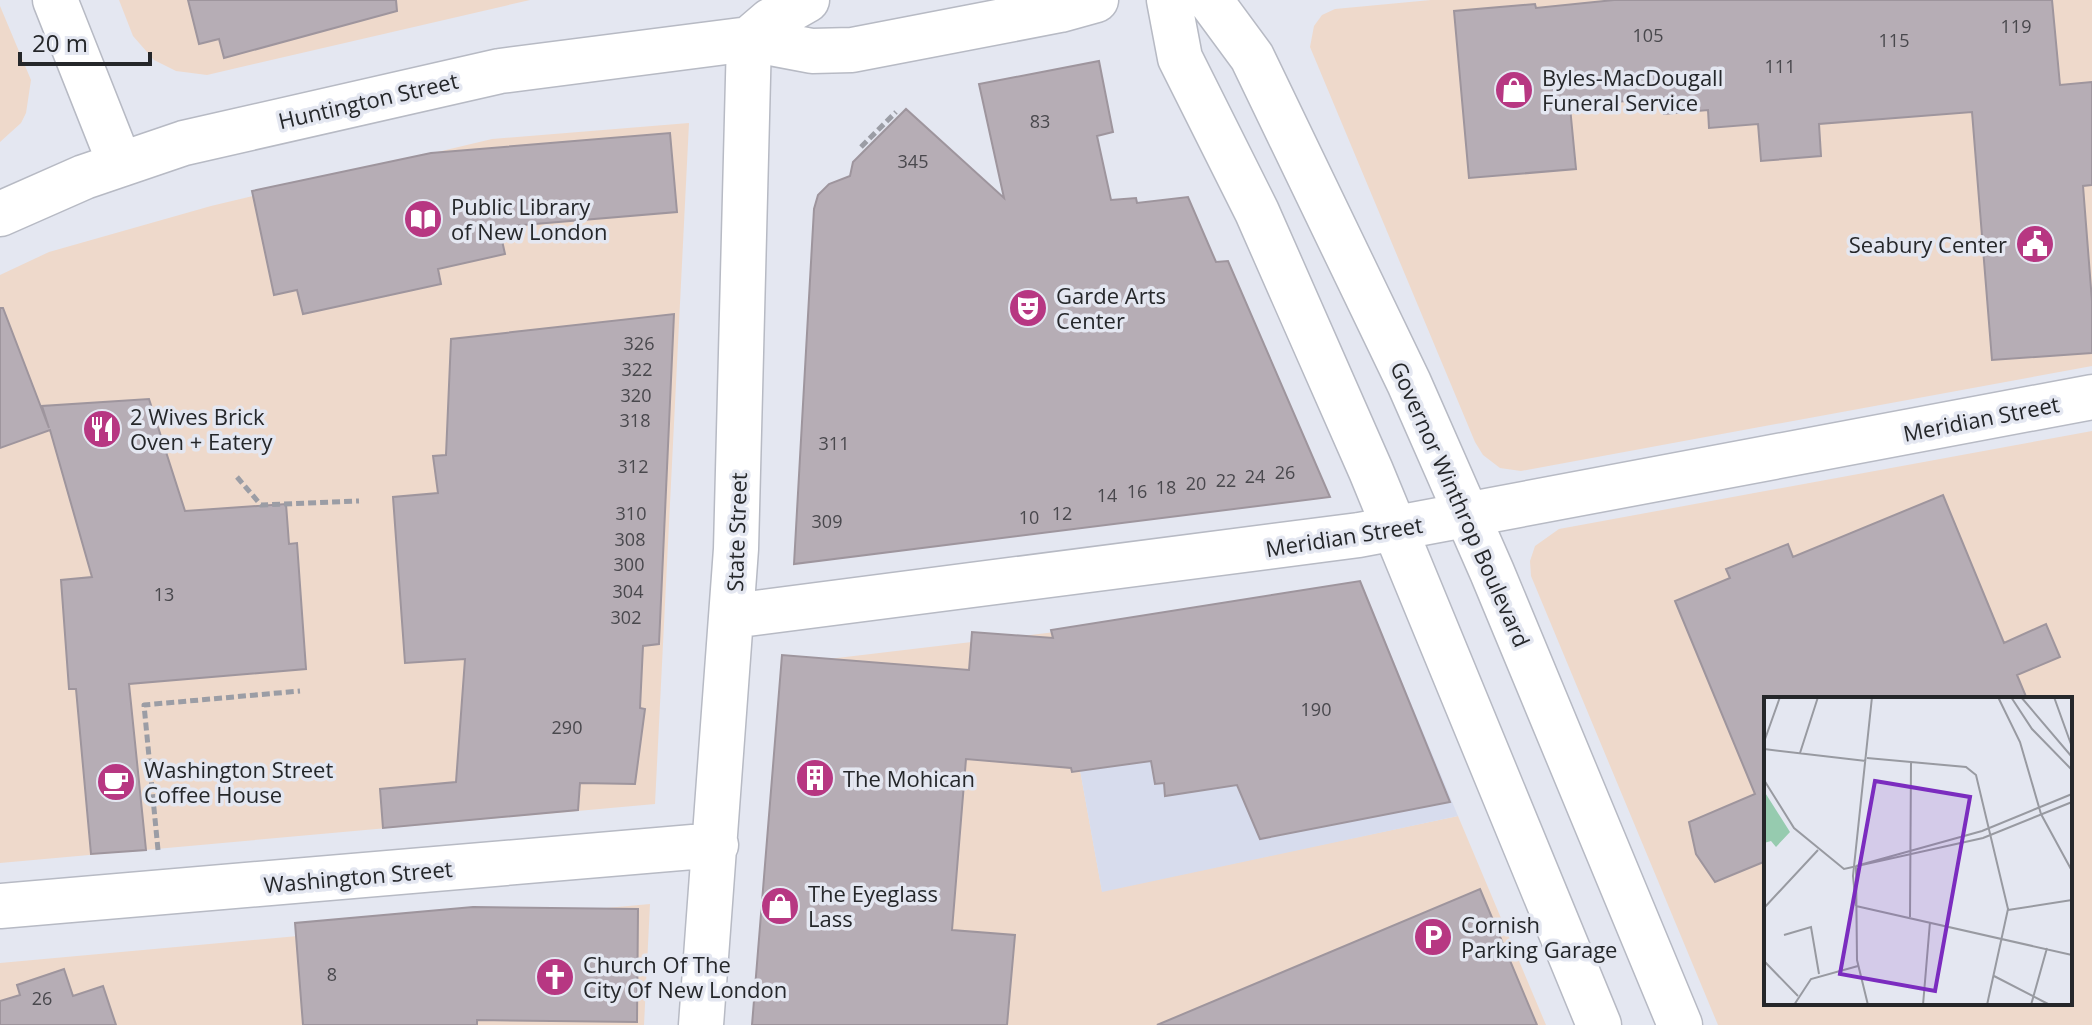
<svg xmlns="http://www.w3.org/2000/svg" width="2092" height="1025" viewBox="0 0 2092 1025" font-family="'Open Sans',sans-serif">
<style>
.commercial{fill:#eed9cb;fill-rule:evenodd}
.built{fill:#d7dced}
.building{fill:#b6adb5;stroke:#9e959d;stroke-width:2}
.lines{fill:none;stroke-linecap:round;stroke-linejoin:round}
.minor-casing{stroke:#b7bac4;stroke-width:47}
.major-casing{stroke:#b7bac4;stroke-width:47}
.path{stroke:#9b9da5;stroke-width:5;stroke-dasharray:8 4;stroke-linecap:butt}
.minor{stroke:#fff;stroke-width:44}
.major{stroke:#fff;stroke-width:44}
.labels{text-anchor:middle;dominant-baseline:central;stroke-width:7;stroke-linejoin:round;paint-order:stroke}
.number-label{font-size:18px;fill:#49484d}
.poi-label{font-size:22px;fill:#25272a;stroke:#e4e7f1;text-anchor:start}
.street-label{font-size:22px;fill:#25272a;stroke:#e4e7f1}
.inset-road{fill:none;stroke:#989aa1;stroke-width:2}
.view{fill:#7b2cbf;fill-opacity:0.15;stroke:#7b2cbf;stroke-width:4}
.inset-edge{fill:none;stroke:#25272a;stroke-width:4}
</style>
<rect width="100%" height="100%" fill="#e4e7f1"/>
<!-- commercial -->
<path class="commercial" d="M119,0H530L207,75L176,71L154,60L133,36Z
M1431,0H2092V366L1521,471L1500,468L1483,455L1475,442L1310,47L1314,26L1322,15L1335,9Z
M0,6L31,80L26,113L21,123L0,142Z
M689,123L655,804L0,863V275L49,252L211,206L492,139Z
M2092,431V1025H1718L1531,576L1530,561L1535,546L1559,529ZM1766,699H2070V1003H1766Z
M1055,632L1102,891L1458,816L1546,1025H766L795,663Z
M650,904L644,1025H0V963Z"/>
<!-- built -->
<path class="built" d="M1366,595L1458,816L1102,892L1055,632Z"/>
<!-- building -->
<path class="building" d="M188,0H396L397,11L224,58L219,39L199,44Z
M1614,0H2052L2060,85L2092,82V185L2083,186L2092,301V353L1992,360L1972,112L1819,124L1821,156L1761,161L1758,124L1709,128L1708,110L1664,114L1663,97L1570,107L1576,169L1469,178L1454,11L1535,4L1536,8Z
M1099,61L1113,132L1097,136L1111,200L1136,198L1137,203L1188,197L1216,262L1228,261L1330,497L794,564L814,209L818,195L829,184L850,176L853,162L906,109L1004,198L979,84Z
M670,133L677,212L499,227L505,254L438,269L441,284L303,314L297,290L274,295L252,191L431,153Z
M0,308H3L49,428L42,406L149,399L185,511L286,504L289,544L297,543L306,669L129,684L146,850L91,854L76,689H69L61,580L92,577L50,430L0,448Z
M674,314L659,644L643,646L640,708L645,709L635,784L580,783L578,810L383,828L380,789L456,782L465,659L405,663L393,497L438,493L433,456L446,455L451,339Z
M1943,495L2004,643L2046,624L2060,657L2017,675L2027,699H1766V861L1715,882L1696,854L1689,822L1755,794L1675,601L1730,578L1726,569L1788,544L1793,557Z
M1360,581L1450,802L1260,839L1237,785L1165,796L1164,783L1155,784L1151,761L1072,772L1071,768L966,759L952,930L1015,935L1007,1025H752L782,655L969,670L972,632L1053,638L1051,630Z
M1480,889L1537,1025H1157Z
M473,907L638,909L637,1022L477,1020V1025H303L295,923Z
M64,969L73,996L103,986L116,1025H0V1001L20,995L17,985Z"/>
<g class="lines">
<!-- minor casing -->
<g class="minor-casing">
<path id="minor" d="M732,616L1359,535L2092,397
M0,906L716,845
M701,1025L736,549L749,39"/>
</g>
<!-- major casing -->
<g class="major-casing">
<path id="major" d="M55,0L120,164
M1169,0L1180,58L1257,212L1371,471L1599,1025
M1210,0L1252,57L1409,383L1492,572L1680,1025
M749,39L770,21L807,0
M0,214L84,177L184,143L500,71L749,39L812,51L852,50L1060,10L1096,0"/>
</g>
<!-- path -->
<path class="path" d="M861,147L896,112
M237,477L261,505L359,501
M158,850L144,705L300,691"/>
<!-- minor -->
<use href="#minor" class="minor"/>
<!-- major -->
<use href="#major" class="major"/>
</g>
<!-- icons -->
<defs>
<g id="shop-disc" transform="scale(2)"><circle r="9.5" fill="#b73782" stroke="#e4e7f1"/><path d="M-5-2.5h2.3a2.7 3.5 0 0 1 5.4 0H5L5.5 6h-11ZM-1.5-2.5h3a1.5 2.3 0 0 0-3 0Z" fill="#fff"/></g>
<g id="library-disc" transform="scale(2)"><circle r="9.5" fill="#b73782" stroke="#e4e7f1"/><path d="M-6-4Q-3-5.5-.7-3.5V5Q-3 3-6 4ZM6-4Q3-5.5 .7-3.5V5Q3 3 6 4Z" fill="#fff"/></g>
<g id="civic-disc" transform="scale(2)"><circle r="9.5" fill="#b73782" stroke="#e4e7f1"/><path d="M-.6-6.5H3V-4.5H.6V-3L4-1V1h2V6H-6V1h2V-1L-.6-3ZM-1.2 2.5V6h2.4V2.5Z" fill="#fff"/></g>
<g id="theatre-disc" transform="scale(2)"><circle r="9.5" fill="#b73782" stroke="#e4e7f1"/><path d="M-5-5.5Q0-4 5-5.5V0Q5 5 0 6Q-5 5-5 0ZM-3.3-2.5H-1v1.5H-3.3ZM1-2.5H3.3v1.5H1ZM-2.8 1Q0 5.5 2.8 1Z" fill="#fff"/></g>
<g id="restaurant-disc" transform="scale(2)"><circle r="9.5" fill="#b73782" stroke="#e4e7f1"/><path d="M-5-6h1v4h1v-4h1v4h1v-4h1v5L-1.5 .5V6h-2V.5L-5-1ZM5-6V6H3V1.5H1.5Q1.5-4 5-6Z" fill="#fff"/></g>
<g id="building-disc" transform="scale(2)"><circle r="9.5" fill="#b73782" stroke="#e4e7f1"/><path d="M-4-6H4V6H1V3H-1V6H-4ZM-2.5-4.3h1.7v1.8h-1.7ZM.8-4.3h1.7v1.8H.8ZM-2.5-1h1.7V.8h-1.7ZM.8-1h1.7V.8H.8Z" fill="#fff"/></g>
<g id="cafe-disc" transform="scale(2)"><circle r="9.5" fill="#b73782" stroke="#e4e7f1"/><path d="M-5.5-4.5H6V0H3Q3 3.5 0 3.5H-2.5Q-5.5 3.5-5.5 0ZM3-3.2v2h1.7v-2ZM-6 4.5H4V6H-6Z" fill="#fff"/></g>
<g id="parking-disc" transform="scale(2)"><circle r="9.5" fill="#b73782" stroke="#e4e7f1"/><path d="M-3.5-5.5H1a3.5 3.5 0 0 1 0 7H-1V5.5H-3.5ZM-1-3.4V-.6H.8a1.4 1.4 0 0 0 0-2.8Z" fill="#fff"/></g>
<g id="church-disc" transform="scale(2)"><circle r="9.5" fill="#b73782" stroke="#e4e7f1"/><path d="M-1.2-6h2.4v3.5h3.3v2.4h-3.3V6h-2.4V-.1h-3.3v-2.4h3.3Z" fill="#fff"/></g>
</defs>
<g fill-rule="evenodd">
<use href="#shop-disc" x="1514" y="90"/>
<use href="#library-disc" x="423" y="219"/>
<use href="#civic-disc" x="2035" y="244"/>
<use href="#theatre-disc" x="1028" y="308"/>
<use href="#restaurant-disc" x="102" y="429"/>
<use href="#building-disc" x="815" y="778"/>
<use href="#cafe-disc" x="116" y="782"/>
<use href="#shop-disc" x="780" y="906"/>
<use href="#parking-disc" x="1433" y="937"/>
<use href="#church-disc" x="555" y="977"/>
</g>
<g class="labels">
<!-- number labels -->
<g class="number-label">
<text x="2016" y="26">119</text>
<text x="1648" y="35">105</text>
<text x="1894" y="40">115</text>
<text x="1780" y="66">111</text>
<text x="1040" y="121">83</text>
<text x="913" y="161">345</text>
<text x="639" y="343">326</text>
<text x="637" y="369">322</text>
<text x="636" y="395">320</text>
<text x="635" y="420">318</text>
<text x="834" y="443">311</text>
<text x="633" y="466">312</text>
<text x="1285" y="472">26</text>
<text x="1255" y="476">24</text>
<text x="1226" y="480">22</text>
<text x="1196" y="483">20</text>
<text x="1166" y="487">18</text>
<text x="1137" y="491">16</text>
<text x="1107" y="495">14</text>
<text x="631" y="513">310</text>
<text x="1062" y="513">12</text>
<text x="1029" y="517">10</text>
<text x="827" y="521">309</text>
<text x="630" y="539">308</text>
<text x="629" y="564">300</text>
<text x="628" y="591">304</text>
<text x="164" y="594">13</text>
<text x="626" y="617">302</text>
<text x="1316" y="709">190</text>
<text x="567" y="727">290</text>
<text x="332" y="974">8</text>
<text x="42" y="998">26</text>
</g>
<!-- poi labels -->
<g class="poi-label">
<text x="1542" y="77">Byles-MacDougall<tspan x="1542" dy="25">Funeral Service</tspan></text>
<text x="451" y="206">Public Library<tspan x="451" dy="25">of New London</tspan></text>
<text x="2007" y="244" text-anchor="end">Seabury Center</text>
<text x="1056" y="295">Garde Arts<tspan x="1056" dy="25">Center</tspan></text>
<text x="130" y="416">2 Wives Brick<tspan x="130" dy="25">Oven + Eatery</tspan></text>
<text x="144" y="769">Washington Street<tspan x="144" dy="25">Coffee House</tspan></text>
<text x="843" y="778">The Mohican</text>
<text x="808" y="893">The Eyeglass<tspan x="808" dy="25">Lass</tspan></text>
<text x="1461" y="924">Cornish<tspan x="1461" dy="25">Parking Garage</tspan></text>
<text x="583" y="964">Church Of The<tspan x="583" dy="25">City Of New London</tspan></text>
</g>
<!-- street labels -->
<g class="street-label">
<text transform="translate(368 100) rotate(-13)">Huntington Street</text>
<text transform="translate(1981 418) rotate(-11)">Meridian Street</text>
<text transform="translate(1461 504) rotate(66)">Governor Winthrop Boulevard</text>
<text transform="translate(736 532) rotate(-88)">State Street</text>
<text transform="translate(1344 536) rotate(-9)">Meridian Street</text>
<text transform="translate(358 876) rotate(-5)">Washington Street</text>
</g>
</g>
<!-- overview -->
<g transform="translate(1764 697)">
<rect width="308" height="308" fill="#e4e7f1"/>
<path d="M0,94L26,135L12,150L7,144L0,146Z" fill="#96cbaf"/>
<path class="inset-road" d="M234,0L256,45L277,117L308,174M247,0L268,32L308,73M257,0L308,60M290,0L308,50M0,45L16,0M0,52L102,64M36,56L54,0M103,61L202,70L212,78L244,212L223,308M0,83L30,131L80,172L219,141L308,105M92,169L218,134L308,97M92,169L93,263L104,308M92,209L308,258M92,209L89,179L108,0M0,211L54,153M244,213L308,203M146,220L147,65M20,238L47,230L55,277M0,264L34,299M230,279L286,308M30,308L47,282L94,269M159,308L166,225M267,308L283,251"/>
<path class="view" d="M111,84L206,100L171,294L76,277Z"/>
<rect width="308" height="308" class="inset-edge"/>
</g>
<!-- scale -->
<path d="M20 52v12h130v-12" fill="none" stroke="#25272a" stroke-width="4"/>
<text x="32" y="52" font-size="24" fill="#25272a" stroke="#e4e7f1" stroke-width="6" paint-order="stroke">20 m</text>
</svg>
